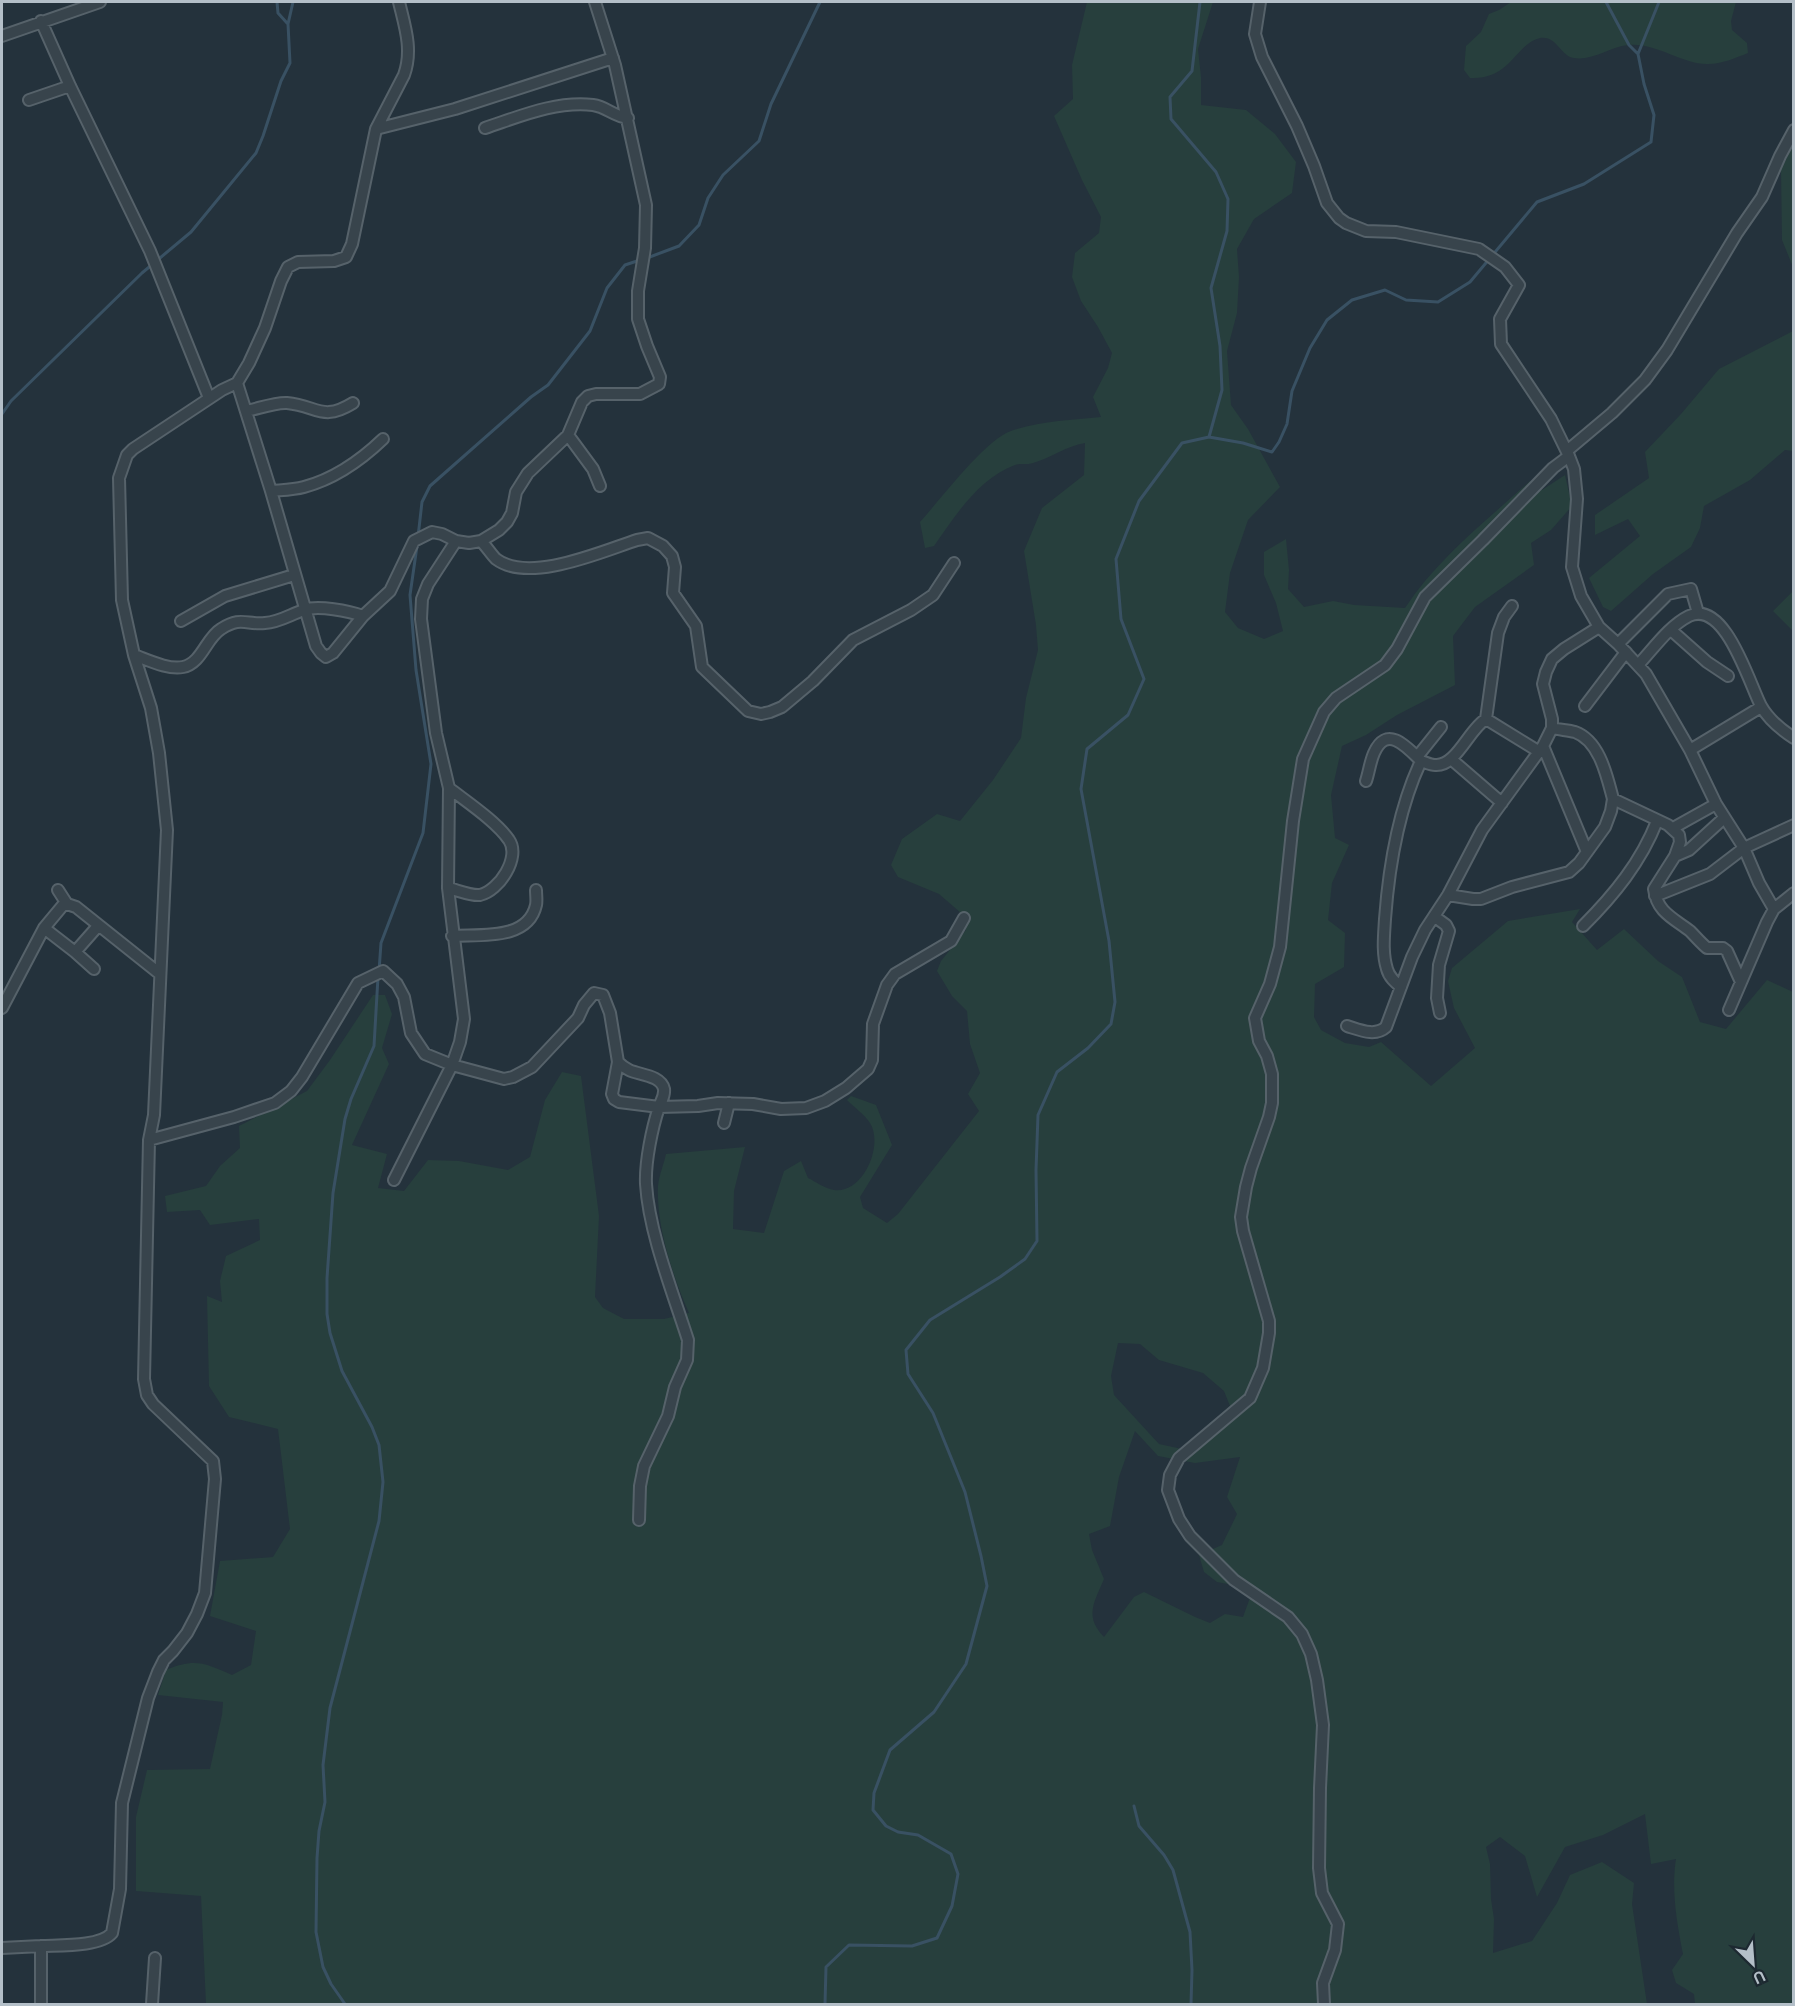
<svg xmlns="http://www.w3.org/2000/svg" width="1795" height="2006" viewBox="0 0 1795 2006" font-family="Figtree,sans-serif">
<style>
.green{fill:#273f3d;fill-rule:evenodd}
.lines{fill:none;stroke-linecap:round;stroke-linejoin:round}
.stream{stroke:#395163;stroke-width:3}
.minor-casing{stroke:#56626a;stroke-width:14}
.minor{stroke:#38444c;stroke-width:10}
</style>
<rect width="100%" height="100%" fill="#24323c"/>
<!-- green -->
<path class="green" d="M1087,2H1213L1198,49L1201,77V105L1246,110L1275,134L1296,162L1292,193L1254,219L1237,249L1239,277L1237,313L1227,351L1231,405L1248,429L1280,487L1248,520L1230,573L1225,612L1238,628L1264,639L1283,631L1276,603L1264,575V552L1286,539L1289,570L1288,589L1304,607L1333,601L1354,605L1405,608C1438,558 1486,521 1530,481L1542,490L1565,475L1572,506L1551,530L1531,543L1534,565L1475,607L1453,636L1455,685L1397,715L1366,735L1342,746L1331,795L1335,838L1349,845L1332,883L1328,920L1345,933L1344,967L1315,984L1314,1017L1321,1030L1345,1043L1369,1047L1381,1042L1431,1086L1475,1048L1454,1008L1448,981L1452,968L1508,921L1580,909L1572,922L1597,950L1624,929L1658,961L1682,977L1700,1022L1726,1029L1767,980L1793,992V2004H1695L1694,1994L1676,1983L1672,1970L1683,1954C1677,1923 1671,1890 1676,1859L1651,1864L1645,1814L1603,1835L1565,1847L1537,1897L1525,1856L1500,1837L1486,1847L1490,1864L1491,1899L1494,1919L1493,1953L1532,1941L1557,1903L1570,1875L1602,1862L1634,1883L1632,1904L1647,2004H206L201,1896L136,1891V1817L147,1770L210,1769L222,1715L223,1702L158,1695L166,1670C195,1658 204,1663 232,1675L251,1665L256,1631L210,1616L220,1561L273,1557L290,1529L278,1429L229,1417L209,1386L207,1296L222,1302L220,1281L226,1256L260,1240L259,1219L210,1225L200,1210L167,1212L165,1196L206,1186L220,1166L240,1148L239,1126L307,1091L330,1060L373,995H385L392,1014L382,1048L389,1064L352,1145L387,1154L378,1188L404,1191L428,1160L459,1161L508,1170L530,1157L545,1100L562,1072L581,1076L599,1216L595,1297L603,1308L624,1319H664L689,1313C673,1277 656,1226 658,1186C659,1175 664,1164 666,1154L745,1147L734,1191L733,1229L764,1233L784,1171L801,1161L808,1178C816,1182 826,1189 834,1190C863,1194 884,1145 870,1123C865,1115 854,1107 847,1100L851,1096L876,1105L892,1145L860,1197L863,1208L887,1223L898,1214L979,1111L968,1094L980,1073L970,1044L967,1011L952,996L937,971L941,961L966,930L961,913L939,894L898,877L891,865L902,839L937,814L960,821L993,780L1021,738L1026,698L1038,650L1036,625L1024,551L1042,508L1084,475L1085,443C1066,446 1051,458 1033,463C1027,465 1021,463 1015,465C979,478 955,516 934,546L925,548L920,522C940,500 985,440 1011,431C1040,421 1071,420 1101,417L1093,397L1108,368L1112,353L1098,327L1081,301L1072,277L1075,253L1099,233L1101,217L1082,180L1054,116L1073,99L1072,65ZM1118,1343L1140,1344L1159,1360L1203,1373L1224,1391L1230,1406L1182,1449L1159,1444L1114,1395L1111,1376ZM1135,1431L1158,1456L1195,1463L1240,1457L1227,1497L1237,1514L1222,1545L1199,1555L1204,1572L1217,1582L1233,1585L1251,1595L1243,1617L1225,1614L1210,1623L1195,1617L1144,1592L1134,1597L1104,1637C1084,1616 1094,1603 1104,1579L1092,1550L1089,1534L1110,1526L1119,1477Z
M1511,2H1736L1731,21L1732,30L1747,43L1748,53C1735,58 1722,64 1708,64C1684,65 1655,42 1628,45C1610,47 1592,61 1574,58C1560,56 1557,35 1540,38C1516,43 1511,80 1470,78L1464,70L1466,46L1481,32L1489,14L1499,10Z
M1793,145V267L1782,240L1781,170Z
M1793,331V451L1785,450L1750,480L1704,506L1700,528L1691,547L1653,574L1611,611L1603,607L1589,578L1640,536L1628,519L1595,535V515L1649,478L1645,452L1681,414L1719,369Z
M1793,591V631L1773,611Z"/>
<g class="lines">
<!-- stream -->
<path class="stream" d="M277,2L278,13L287,23
M1200,2L1192,71L1170,97L1171,119L1216,172L1228,199L1227,231L1211,288L1220,346L1222,390L1209,437
M1638,54L1659,2
M647,258L679,246L699,225L708,198L723,175L759,141L771,104L820,2
M2,414L11,401L142,273L191,232L256,153L263,136L281,81L290,63L288,24L293,2
M418,537L422,502L430,486L531,397L548,385L590,331L607,288L625,265L640,260
M379,971L381,943L423,833L431,764L416,670L410,595L417,546
M1134,1806L1139,1826L1164,1855L1173,1870L1190,1932L1192,1970L1191,2004
M345,2004L331,1984L323,1967L316,1932L317,1858L319,1831L325,1802L323,1765L330,1708L379,1521L383,1482L379,1445L372,1427L342,1371L330,1333L327,1314V1278L333,1193L345,1119L351,1099L374,1046L378,977
M825,2004L826,1967L849,1945L912,1946L937,1938L952,1906L958,1874L951,1854L918,1835L898,1832L886,1826L873,1810L874,1793L890,1750L934,1712L966,1664L987,1586L981,1556L965,1492L933,1413L908,1374L906,1350L930,1320L1000,1277L1025,1259L1037,1241L1036,1170L1038,1115L1057,1072L1088,1048L1111,1024L1115,1002L1109,941L1081,789L1087,749L1128,715L1144,679L1121,619L1116,559L1139,501L1182,443L1209,437L1243,443L1272,452L1279,442L1287,424L1292,391L1310,348L1327,320L1352,300L1385,290L1406,300L1438,302L1470,282L1537,202L1584,184L1651,142L1654,115L1644,84L1638,54L1629,45L1606,2"/>
<!-- minor casing -->
<g class="minor-casing">
<path id="minor" d="M1260,2L1255,34L1262,57L1297,126L1314,166L1327,203L1339,218L1346,223L1366,231L1396,232L1479,249L1505,267L1519,285L1500,319L1501,344L1551,419L1569,456L1553,468L1483,540L1425,597L1397,649L1385,665L1336,698L1324,712L1303,759L1293,821L1280,947L1270,984L1255,1018L1259,1041L1267,1056L1272,1074V1103L1269,1117L1251,1168L1246,1187L1241,1217L1243,1231L1269,1321V1333L1263,1368L1250,1398L1179,1458L1170,1475L1168,1490L1179,1519L1190,1536L1234,1580L1288,1617L1302,1634L1311,1654L1317,1680L1323,1725L1320,1788L1319,1868L1322,1893L1338,1924L1335,1950L1323,1983L1324,2004
M41,21L70,86L150,251L209,398
M2,36L100,2
M29,100L70,86
M485,128C521,116 555,101 593,105C607,107 613,116 628,118
M376,129L455,109L613,58
M237,383L271,491L316,646L321,653L326,657L333,653L363,616L390,591L414,541L432,532L442,534L456,541L469,543L481,541L499,530L507,522L512,513L516,492L528,473L568,435L582,402L588,396L596,394H640L659,384L660,377L647,346L638,319V291L645,248L646,205L615,65L595,2
M246,411C257,409 276,402 287,403C318,406 322,422 353,403
M568,435L593,469L600,486
M1568,450L1612,413L1645,380L1667,350L1737,233L1762,197L1780,156L1794,130
M1569,456L1574,469L1577,499L1572,567L1581,596L1599,627L1618,644L1646,674L1690,750L1716,804L1744,848L1759,883L1774,909
M271,491C282,490 293,490 304,487C334,479 360,461 383,439
M481,541C486,546 491,554 496,559C529,584 603,551 637,540L648,538L663,546L672,556L675,567L673,593L696,626L702,667L748,711L761,714L770,712L782,707L813,681L853,640L911,610L933,595L954,563
M181,621L225,596L294,575
M1671,630L1707,662L1728,676
M1618,644L1668,594L1691,589L1698,613
M134,655C148,660 168,670 183,667C202,663 206,638 221,629C241,616 246,625 265,623C280,622 291,614 304,610C318,605 349,611 363,616
M1639,664C1654,648 1669,626 1689,616C1725,599 1749,683 1761,706C1769,720 1780,729 1794,738
M1585,706L1626,652
M1486,719L1498,633L1504,617L1512,606
M1552,728C1560,730 1568,730 1575,732C1600,741 1607,777 1613,799L1668,825L1679,835L1680,842L1675,856L1654,889C1657,912 1673,918 1690,931C1696,937 1701,943 1707,948H1723L1727,951L1741,982
M1543,746L1587,852
M1690,750L1761,707
M1417,757L1441,727
M1451,759L1502,803
M1366,781C1369,772 1370,762 1374,753C1387,724 1407,747 1421,761
M1673,828L1716,804
M1675,856L1689,850L1724,818
M448,888C457,890 471,896 480,895C499,891 521,857 509,840C497,822 467,802 449,788
M58,890L67,904
M1448,895L1473,899H1481L1512,887L1569,872L1579,863L1605,827L1611,811L1613,799
M1655,896L1710,874L1744,848L1794,825
M1435,917L1446,925L1449,931L1439,965L1437,998L1440,1013
M1583,926C1614,895 1641,862 1657,821
M44,928L75,952L94,969
M452,936C480,934 528,941 536,905C537,901 536,895 536,890
M75,952L98,926
M1401,987C1395,982 1389,977 1387,969C1382,953 1384,936 1385,919C1389,865 1398,810 1421,761C1425,762 1430,765 1435,765C1456,767 1469,729 1486,719L1538,751
M2,1008L44,928L64,904H67L76,907L160,974
M1729,1010L1767,922L1774,909L1794,893
M1347,1026C1360,1030 1375,1037 1386,1027L1412,957L1425,930L1448,895L1482,830L1543,746L1552,728V719L1543,684L1546,672L1552,659L1564,649L1599,627
M618,1062L612,1094L614,1099L619,1102L659,1107L698,1106L718,1103L753,1104L781,1109L806,1108L825,1101L846,1088L868,1069L872,1060L873,1024L887,985L895,974L951,941L964,918
M724,1123L729,1103
M149,1140L234,1117L275,1103L291,1091L302,1077L358,983L383,971L397,984L404,997L411,1033L425,1054L452,1065L504,1079L513,1077L532,1067L578,1018L584,1005L594,993L603,995L610,1013L618,1062C621,1065 625,1068 629,1070C639,1075 661,1075 664,1089C665,1096 661,1101 659,1107C652,1128 645,1162 646,1184C649,1233 673,1293 688,1340L687,1360L675,1387L668,1416L644,1466L640,1486L639,1520
M394,1180L452,1065L460,1042L464,1019L448,888L449,788L436,733L421,619L422,599L428,584L456,541
M2,1948L41,1946
M41,2004V1946C59,1945 100,1947 112,1933L120,1889L122,1803L148,1698L158,1672L164,1660L173,1651L187,1633L197,1614L205,1593L215,1479L213,1461L153,1404L147,1395L144,1379L149,1140L154,1115L167,830L159,753L151,708L134,655L122,600L119,478L127,455L133,449L222,390L237,383L249,363L265,328L281,281L288,267L298,262L334,261L346,257L352,244L376,129L404,75C413,50 405,27 399,2
M152,2004L155,1958"/>
</g>
<!-- minor -->
<use href="#minor" class="minor"/>
</g>
<!-- border -->
<rect width="1795" height="2006" fill="none" stroke="#b4bfc8" stroke-width="6"/>
<!-- north arrow -->
<g transform="translate(1753 1964) rotate(155)" stroke="#1d2931" stroke-width="4.5" paint-order="stroke">
<path d="M0-4.5L10 22L0 15L-10 22Z" fill="#b4bfc8"/>
<text y="-9" font-size="16" font-weight="bold" text-anchor="middle" fill="#b4bfc8">U</text>
</g>
</svg>
